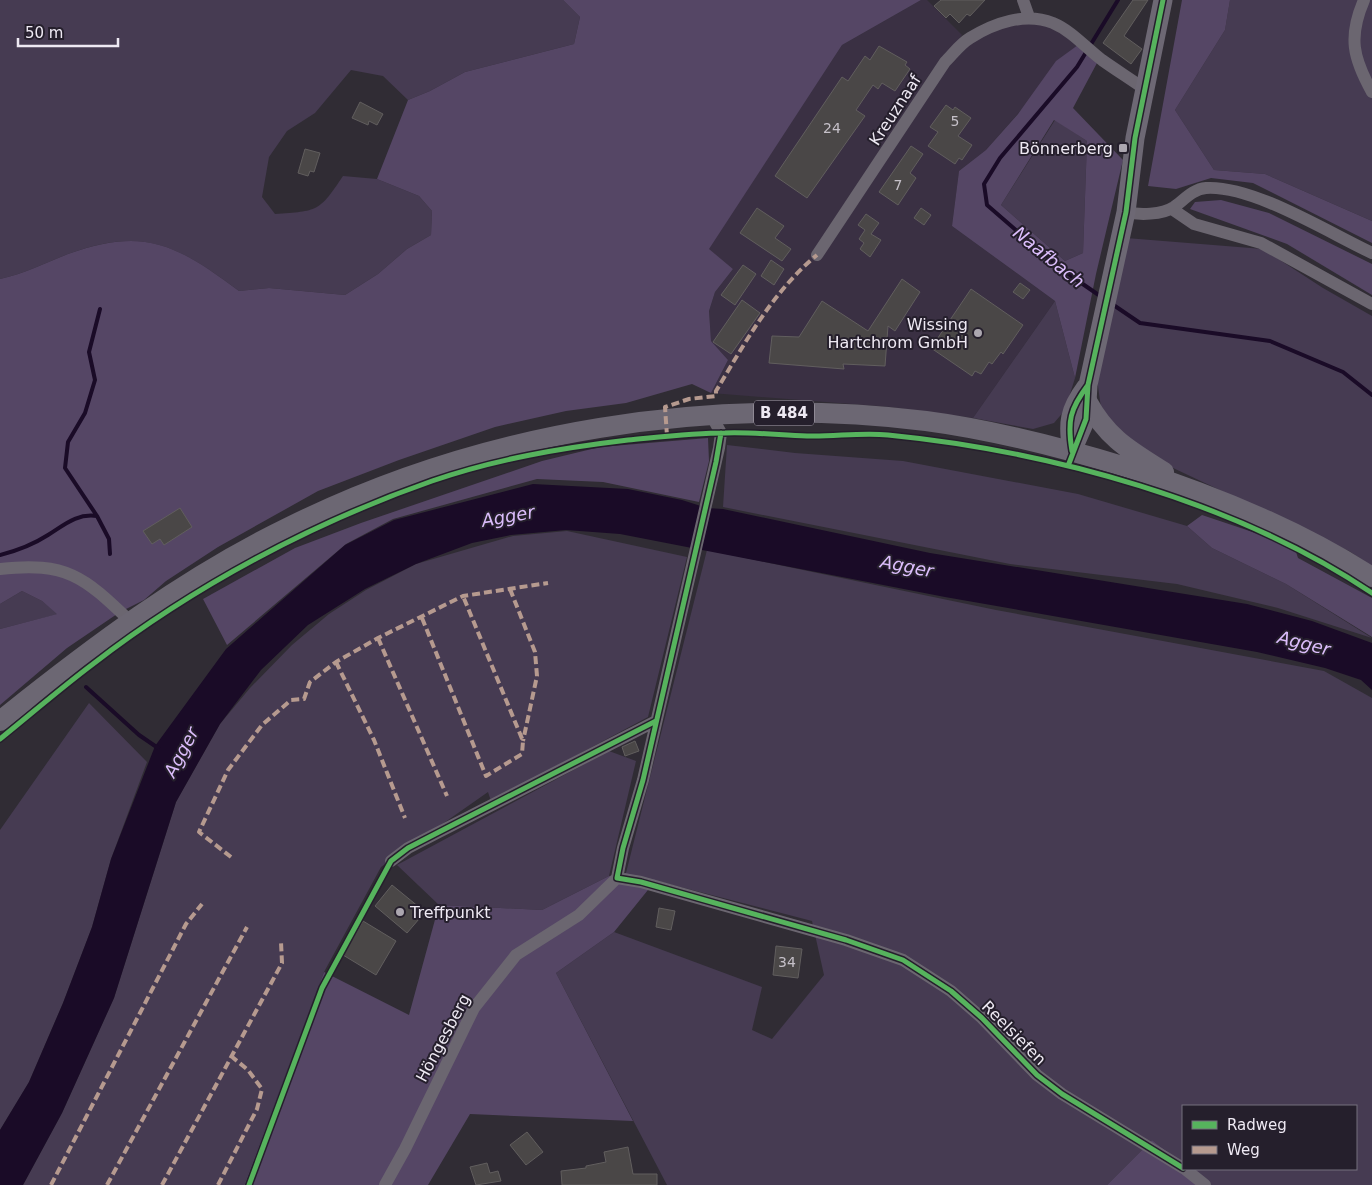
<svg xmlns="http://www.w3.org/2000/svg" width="1372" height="1185" viewBox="0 0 1372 1185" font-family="'DejaVu Sans',sans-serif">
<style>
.built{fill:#3a3043}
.green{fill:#463b52}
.forest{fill:#554665;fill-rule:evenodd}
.water{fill:#1a0b27}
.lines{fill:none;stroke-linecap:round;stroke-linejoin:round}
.stream{stroke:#1a0b27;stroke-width:4}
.building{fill:#4a4747;stroke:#615e5e}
.street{stroke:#6b6670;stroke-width:12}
.secondary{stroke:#6d6874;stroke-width:19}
.primary{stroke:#6c6773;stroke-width:20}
.quiet{stroke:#b69a8f;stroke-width:4;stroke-dasharray:8 4;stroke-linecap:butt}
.cycleway-casing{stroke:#251f2c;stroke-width:8}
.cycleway{stroke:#56b35d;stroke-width:5}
.poi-dot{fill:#aca7b0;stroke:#251f2c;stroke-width:2}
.labels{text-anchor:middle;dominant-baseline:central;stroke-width:4;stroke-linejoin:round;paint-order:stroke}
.number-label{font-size:14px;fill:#c5c0c8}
.shield{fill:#251f2c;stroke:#b2acb7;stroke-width:1}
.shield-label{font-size:15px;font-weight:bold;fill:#eee9f3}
.street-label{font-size:16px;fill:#eee9f3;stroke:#251f2c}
.poi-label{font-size:16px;fill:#eee9f3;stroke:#251f2c;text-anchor:end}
.water-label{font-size:18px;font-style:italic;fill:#dbbdfb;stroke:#251f2c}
</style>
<rect width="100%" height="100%" fill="#302c34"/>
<!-- built -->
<path class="built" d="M921,0H927L962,35L944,61L969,39L1007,22L1053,24L1078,45L986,150L959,171L952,226L1055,301L973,418L890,407L711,393L728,360L711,341L709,311L715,292L733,269L708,249L842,45Z"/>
<!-- green -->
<path class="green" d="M0,0H563L580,17L574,44L465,72L430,91L408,100L383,76L351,70L315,113L287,131L269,157L262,197L275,214C318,211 319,212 343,176L377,179L419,196L432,211L431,235L407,249L378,274L345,295L269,288L239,291C177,245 144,226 68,254C45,263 24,274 0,279Z
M1230,0H1372V221L1265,174L1214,170L1175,110L1225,30Z
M1055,120L1087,141L1083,253L1065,261L1001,205Z
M1126,238L1263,249L1323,288L1372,316V566L1349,551L1171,467L1116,433L1102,415L1097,379Z
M1055,301L1075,378L1065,410L1054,423L1033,429L973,418Z
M727,445L795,453L903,461L1078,494L1187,526L1212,548L1286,584L1372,638L1278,608L1177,584L1010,564L723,507Z
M567,531L687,557L648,717L491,801L488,792L381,867L324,972L244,1185H23L62,1113L114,998L176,802L220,724L250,688L292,645L329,614L366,590L416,564L513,536Z
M707,550L996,610L1324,671L1372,698V1185H1210L1189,1169H1356V1106H1183V1164L1152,1140L1107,1185H667L556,973L614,932L762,987L752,1030L772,1039L824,975L812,921L626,873Z
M22,591L42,601L58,614L0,629V604Z
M89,703L147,762L111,859L92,927L63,1003L29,1082L0,1130V830Z
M609,751L636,761L609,876L542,910L439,905L397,865Z"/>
<!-- forest -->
<path class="forest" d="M563,0H921L842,45L709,249L733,269L715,292L709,311L711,341L728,360L711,393L692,384L626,403L566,411L495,427L399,460L318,491L218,547L166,581L144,600L120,612L67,648L0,705V629L57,614L42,601L22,591L0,604V279C24,274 45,263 68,254C145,226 177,245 239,291L269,288L345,295L378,274L407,249L431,235L432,211L419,196L377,179L408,100L430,91L465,72L574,44L580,17Z
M1182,0H1230L1225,30L1175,110L1214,170L1265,174L1372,221V243L1253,183L1211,178L1176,189L1148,186Z
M1078,45L1097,63L1073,108L1123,160L1096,274L1075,378L1055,301L952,226L959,171L986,150L1018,114L1056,61ZM1054,120L1087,141L1083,253L1065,261L1001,205Z
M1221,200L1269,213L1372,264V295L1287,244L1190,209L1195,202Z
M708,438L709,461L699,502L603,482L537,479L393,519L346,544L227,645L203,599L295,548L361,523L542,461L600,447Z
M1202,515L1294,546L1298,558L1372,598V637L1286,584L1212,548L1187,526Z
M626,873L656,880L614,932L556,973L633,1121L470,1114L428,1185H244L324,972L409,1015L439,905L542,910L609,876Z
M1152,1140L1210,1185H1107Z"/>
<!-- water -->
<path class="water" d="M533,484L628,489L682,500L707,508L723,509L930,553L1247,604L1312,621L1372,643V690L1361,680L1325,668L1257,652L945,597L620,534L566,530L511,535L472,543L416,564L365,589L308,625L261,670L220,724L176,802L114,998L62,1113L23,1185H0V1130L29,1082L63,1003L92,927L111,859L155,746L226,649L345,545L394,520Z"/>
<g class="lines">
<!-- stream -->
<path class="stream" d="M1103,298L1061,269L987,205L984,184L1000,158L1077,67L1118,0
M1112,304L1140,323L1270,341L1343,372L1372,395
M97,516L65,468L68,442L85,413L95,380L89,352L100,309
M0,555C16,551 34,544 48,535C64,525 77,513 97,516L109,539L110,554
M86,687L139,735L158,748"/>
</g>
<!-- building -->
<path class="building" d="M941,0H985L970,16L967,14L959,23L950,14L946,18L934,6Z
M1133,0H1148L1124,36L1142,49L1131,64L1103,43Z
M879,46L907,62L905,65L910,69L895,91L882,83L878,89L873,85L856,110L865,116L807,198L775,176L842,77L848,81L865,56L870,60Z
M360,102L383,114L377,125L369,121L368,125L352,118Z
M946,105L953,110L955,107L971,118L958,136L972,145L962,160L959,158L955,164L928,146L938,132L930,127Z
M911,146L923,154L910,173L916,178L898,205L879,192Z
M305,149L320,153L314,172L310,171L308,176L298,173Z
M757,208L784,226L775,238L791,249L782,261L740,233Z
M921,208L931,215L924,225L914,218Z
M866,214L879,223L871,234L881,240L870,257L860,249L864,243L859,239L865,230L858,225Z
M771,260L784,269L774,285L761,276Z
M743,265L756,274L735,305L721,295Z
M902,279L920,292L895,331L888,326L885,366L843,364L844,369L769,363L772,336L799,337L822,301L868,331Z
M1020,283L1030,290L1023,299L1013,292Z
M971,289L1023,325L1003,354L1001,352L992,364L989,362L981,374L975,371L972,376L931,348Z
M742,300L760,313L731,354L713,342Z
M180,508L192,527L164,545L160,539L152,544L143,531Z
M635,741L639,751L625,756L622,747Z
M392,885L425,912L407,933L375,906Z
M659,908L675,911L671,930L656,927Z
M363,921L396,941L376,975L343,955Z
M776,946L802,949L798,978L773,975Z
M527,1132L543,1152L526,1165L510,1145Z
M628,1147L633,1174H657V1185H562L561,1171L586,1168V1166L606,1162L604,1152Z
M487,1163L490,1173L498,1171L501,1181L476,1185L470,1167Z"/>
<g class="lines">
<!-- street -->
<path class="street" d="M1023,0L1029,17
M1364,0C1348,37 1353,58 1372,92
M1172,209L1194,224L1261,243L1372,304
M1126,212C1139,215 1162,215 1174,207C1184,200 1193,189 1206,188C1253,185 1329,233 1372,253
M817,255L945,62C953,54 960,44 970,38C994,23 1025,12 1053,23C1072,31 1086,48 1102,60C1116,70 1132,80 1146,90
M0,569C67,562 83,576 130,621
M391,861L408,848L439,832L656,721
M617,878L641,882L846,940L903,960L951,991L982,1018L1037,1075L1062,1094L1183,1168
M1185,1169L1205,1185
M385,1185L405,1149L474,1008L516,955L579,915L617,878L623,848L643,780L719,448L721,433L711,415"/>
<!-- secondary -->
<path class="secondary" d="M1072,451L1086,419L1088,385L1126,212L1135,138L1163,0
M1072,451C1067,423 1069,410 1086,387"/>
<!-- primary -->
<path class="primary" d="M1087,401C1107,438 1129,450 1164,472
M0,721C91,648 184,578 289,527C485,430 710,395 926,421C995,430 1063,448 1129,468C1214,495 1297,529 1372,577"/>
<!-- quiet -->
<path class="quiet" d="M667,436L665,407L689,399L716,396V391C745,343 773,291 817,255
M510,589L535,652L537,676L523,741
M422,618L486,776L522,754L523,741L463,596
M378,638L447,796
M336,662L374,740L405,818
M231,857L199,832L228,770L262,725L291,700L304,699L310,682L336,662L378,638L463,596L548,583
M51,1185L186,924L202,904
M107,1185L247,927
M162,1185L282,963L281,942
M218,1185L257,1109L262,1089L248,1070L231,1056"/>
<!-- cycleway casing -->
<g class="cycleway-casing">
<path id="cycleway" d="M721,433L716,462L643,780L623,848L617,878L641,882L846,940L903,960L951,991L982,1018L1037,1075L1062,1094L1183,1168
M1072,451C1067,421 1070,409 1088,385
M1068,466L1086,419L1088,385L1126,212L1135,138L1163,0
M0,739C31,714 61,688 93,664C194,586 312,523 432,481C496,459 561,448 628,440C660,437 693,433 725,433C752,432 779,435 807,436C834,437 861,432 888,435C1050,451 1237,502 1372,593
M249,1185L322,988L391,861L408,848L439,832L656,721"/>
</g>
<!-- cycleway -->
<use href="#cycleway" class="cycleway"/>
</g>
<!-- markers -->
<g class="poi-dot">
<rect x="1118" y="143" width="10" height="10" rx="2.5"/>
<circle cx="978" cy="333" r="5"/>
<circle cx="400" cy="912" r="5"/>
</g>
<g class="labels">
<!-- number labels -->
<g class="number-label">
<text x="955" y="121">5</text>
<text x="832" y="128">24</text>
<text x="898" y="185">7</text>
<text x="787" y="962">34</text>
</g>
<!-- shield labels -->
<rect class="shield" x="754" y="400.5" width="60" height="25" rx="4"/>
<g class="shield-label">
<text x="784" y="413">B 484</text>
</g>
<!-- street labels -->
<g class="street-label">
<text transform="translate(895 110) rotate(-57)">Kreuznaaf</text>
<text transform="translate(1014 1033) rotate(45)">Reelsiefen</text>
<text transform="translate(443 1038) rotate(-62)">Höngesberg</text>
</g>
<!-- poi labels -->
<g class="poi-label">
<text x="1113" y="148">Bönnerberg</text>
<text x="968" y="324">Wissing<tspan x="968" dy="18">Hartchrom GmbH</tspan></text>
<text x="410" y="912" text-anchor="start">Treffpunkt</text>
</g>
<!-- water labels -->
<g class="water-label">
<text transform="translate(1049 257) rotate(39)">Naafbach</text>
<text transform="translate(508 516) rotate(-10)">Agger</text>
<text transform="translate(907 566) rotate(11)">Agger</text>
<text transform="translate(1304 643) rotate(14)">Agger</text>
<text transform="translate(181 752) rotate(-62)">Agger</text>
</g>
</g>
<!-- legend -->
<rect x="1182" y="1105" width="175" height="65" fill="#251f2c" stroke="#75707c"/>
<rect x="1192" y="1121" width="25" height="8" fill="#56b35d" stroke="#75707c"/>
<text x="1227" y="1130" font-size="15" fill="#eee9f3">Radweg</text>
<rect x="1192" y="1146" width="25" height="8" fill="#b69a8f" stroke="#75707c"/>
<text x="1227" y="1155" font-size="15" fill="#eee9f3">Weg</text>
<!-- scale -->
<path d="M18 38v8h100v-8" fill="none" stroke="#eee9f3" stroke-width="2.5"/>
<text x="25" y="38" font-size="15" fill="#eee9f3" stroke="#251f2c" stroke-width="4" paint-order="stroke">50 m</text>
</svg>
